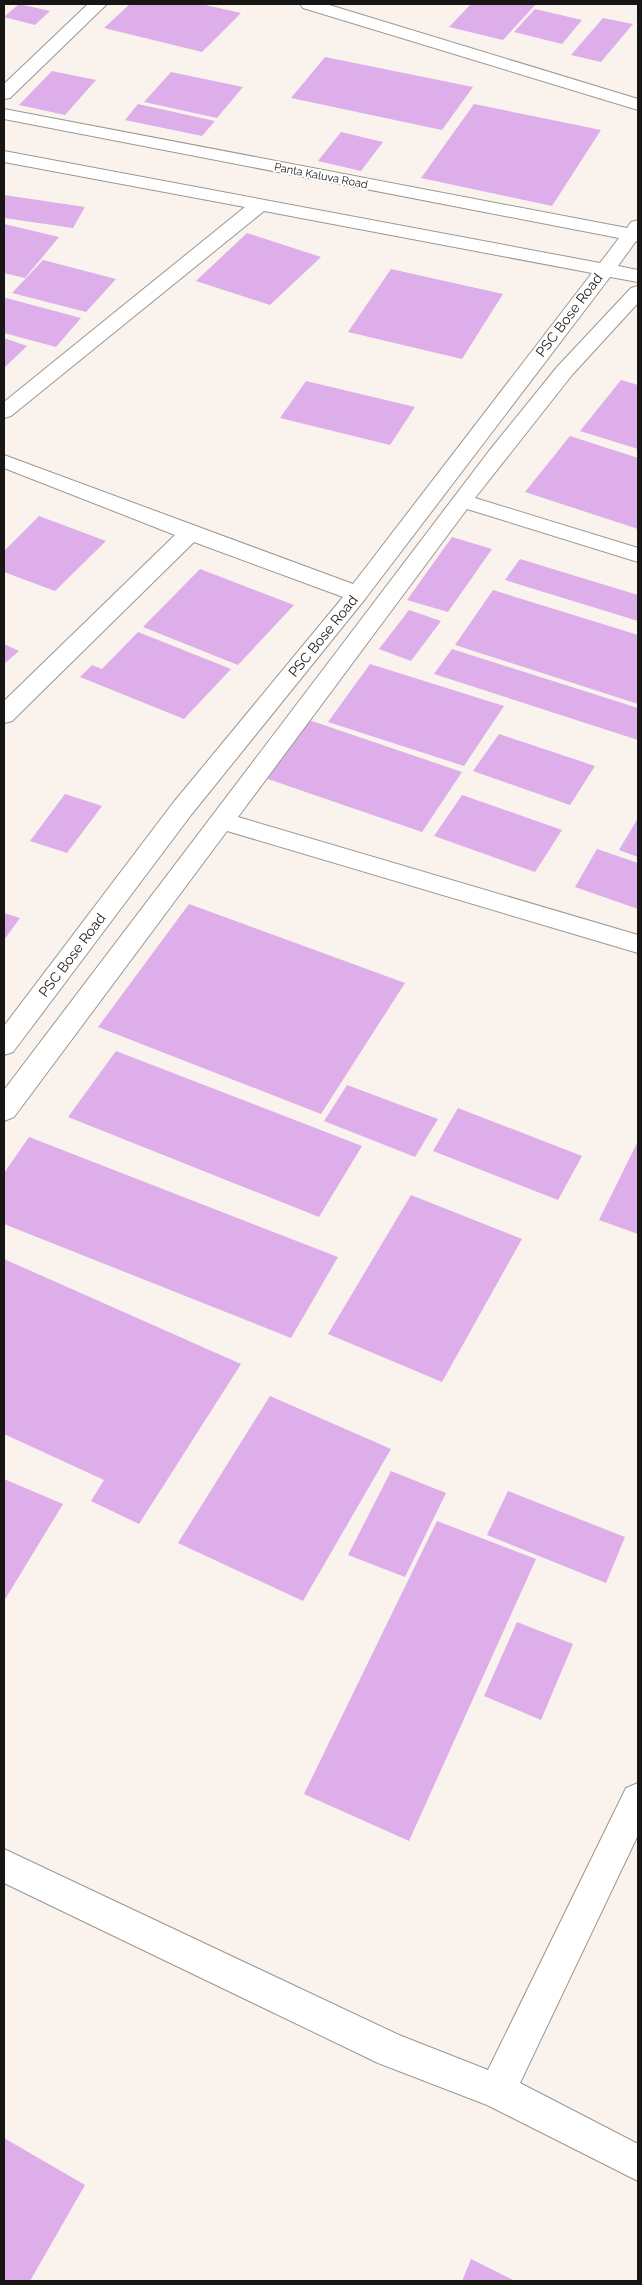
<svg xmlns="http://www.w3.org/2000/svg" width="642" height="2285" viewBox="0 0 642 2285" font-family="Raleway,sans-serif">
<style>
.building{fill:#deaeea}
.lines{fill:none;stroke-linecap:round;stroke-linejoin:round}
.minor-casing{stroke:#9d9792;stroke-width:2}
.minor{fill:#fff;fill-rule:evenodd}
.labels{text-anchor:middle;dominant-baseline:central;stroke-width:4;stroke-linejoin:round;paint-order:stroke}
.far-street-label{font-size:11px;fill:#181614;stroke:#fff}
.street-label{font-size:14px;fill:#181614;stroke:#fff}
</style>
<rect width="100%" height="100%" fill="#f9f2ed"/>
<!-- building -->
<path class="building" d="M19,4L50,11L35,25L4,17Z
M130,4H201L241,13L202,52L104,28Z
M471,4H536L503,40L449,27Z
M535,9L582,20L562,44L514,32Z
M603,18L633,24L601,62L571,55Z
M325,57L473,87L442,130L291,98Z
M52,71L96,80L65,115L19,105Z
M171,72L243,87L217,118L144,102Z
M138,104L215,121L202,136L125,120Z
M474,104L601,130L552,206L421,178Z
M341,132L383,142L361,171L318,161Z
M4,195L85,207L73,228L4,218Z
M4,224L59,237L25,278L4,273Z
M247,233L321,257L270,305L196,281Z
M43,260L116,279L86,312L12,293Z
M391,269L503,294L462,359L348,332Z
M6,298L81,318L56,347L4,333V300Z
M4,338L27,346L4,368Z
M621,380L638,385V449L580,431Z
M306,381L415,407L390,445L280,418Z
M570,436L638,458V529L525,492Z
M39,516L106,541L55,591L4,572V551Z
M452,537L492,549L448,612L407,600Z
M520,559L638,595V621L505,580Z
M200,569L294,605L238,665L143,627Z
M493,590L638,635V704L455,645Z
M409,610L441,621L411,661L379,649Z
M138,632L231,669L184,719L80,677L92,665L102,669Z
M4,644L19,651L4,664Z
M452,649L638,708V740L434,674Z
M370,664L504,706L464,766L328,722Z
M306,719L462,772L422,832L262,777Z
M499,734L595,766L570,805L473,771Z
M65,794L102,806L67,853L30,841Z
M462,795L562,830L535,872L434,836Z
M638,818V857L619,850Z
M597,849L638,863V909L575,887Z
M189,904L405,983L321,1114L98,1027Z
M4,913L20,918L4,940Z
M116,1051L362,1146L319,1217L68,1117Z
M347,1085L438,1119L415,1157L324,1121Z
M458,1108L582,1156L558,1200L433,1151Z
M29,1137L338,1257L291,1338L4,1224V1173Z
M638,1141V1234L599,1220Z
M411,1195L522,1239L442,1382L328,1334Z
M4,1259L241,1364L139,1524L91,1501L104,1480L4,1434Z
M270,1396L391,1449L303,1601L178,1543Z
M391,1471L446,1493L405,1577L348,1555Z
M4,1479L63,1504L4,1601Z
M508,1491L625,1537L606,1583L487,1535Z
M437,1521L536,1559L409,1841L304,1794Z
M517,1622L573,1644L541,1720L484,1696Z
M4,2138L85,2185L30,2281H4Z
M471,2259L515,2281H462Z"/>
<g class="lines">
<!-- minor casing -->
<g class="minor-casing">
<path id="minor" d="M88,4H107L10,98L4,99V84Z
M300,4H326L638,99V110L303,8Z
M4,109L627,228L631,222L638,220V242L636,241L618,266L638,270V282L610,277L365,599L191,815L13,1052L4,1055V1026L173,803L343,597L194,542L12,721L4,723V701L175,535L4,468V455L353,584L592,273L264,211L11,416L4,418V402L245,207L4,162V151L600,263L619,238L4,119Z
M638,286V303L572,375L475,498L638,548V562L467,509L238,817L638,935V953L227,831L14,1117L4,1121V1090L489,451L557,367L631,288Z
M638,1783V1835L520,2083L638,2144V2181L487,2105L378,2063L4,1883V1849L399,2035L488,2070L626,1788Z"/>
</g>
<!-- minor -->
<use href="#minor" class="minor"/>
</g>
<g class="labels">
<!-- far-street labels -->
<g class="far-street-label">
<text transform="translate(321 176) rotate(11)">Panta Kaluva Road</text>
</g>
<!-- street labels -->
<g class="street-label">
<text transform="translate(569 315) rotate(-53)">PSC Bose Road</text>
<text transform="translate(323 636) rotate(-51)">PSC Bose Road</text>
<text transform="translate(72 955) rotate(-53)">PSC Bose Road</text>
</g>
</g>
<!-- border -->
<rect width="642" height="2285" fill="none" stroke="#181614" stroke-width="10"/>
</svg>
